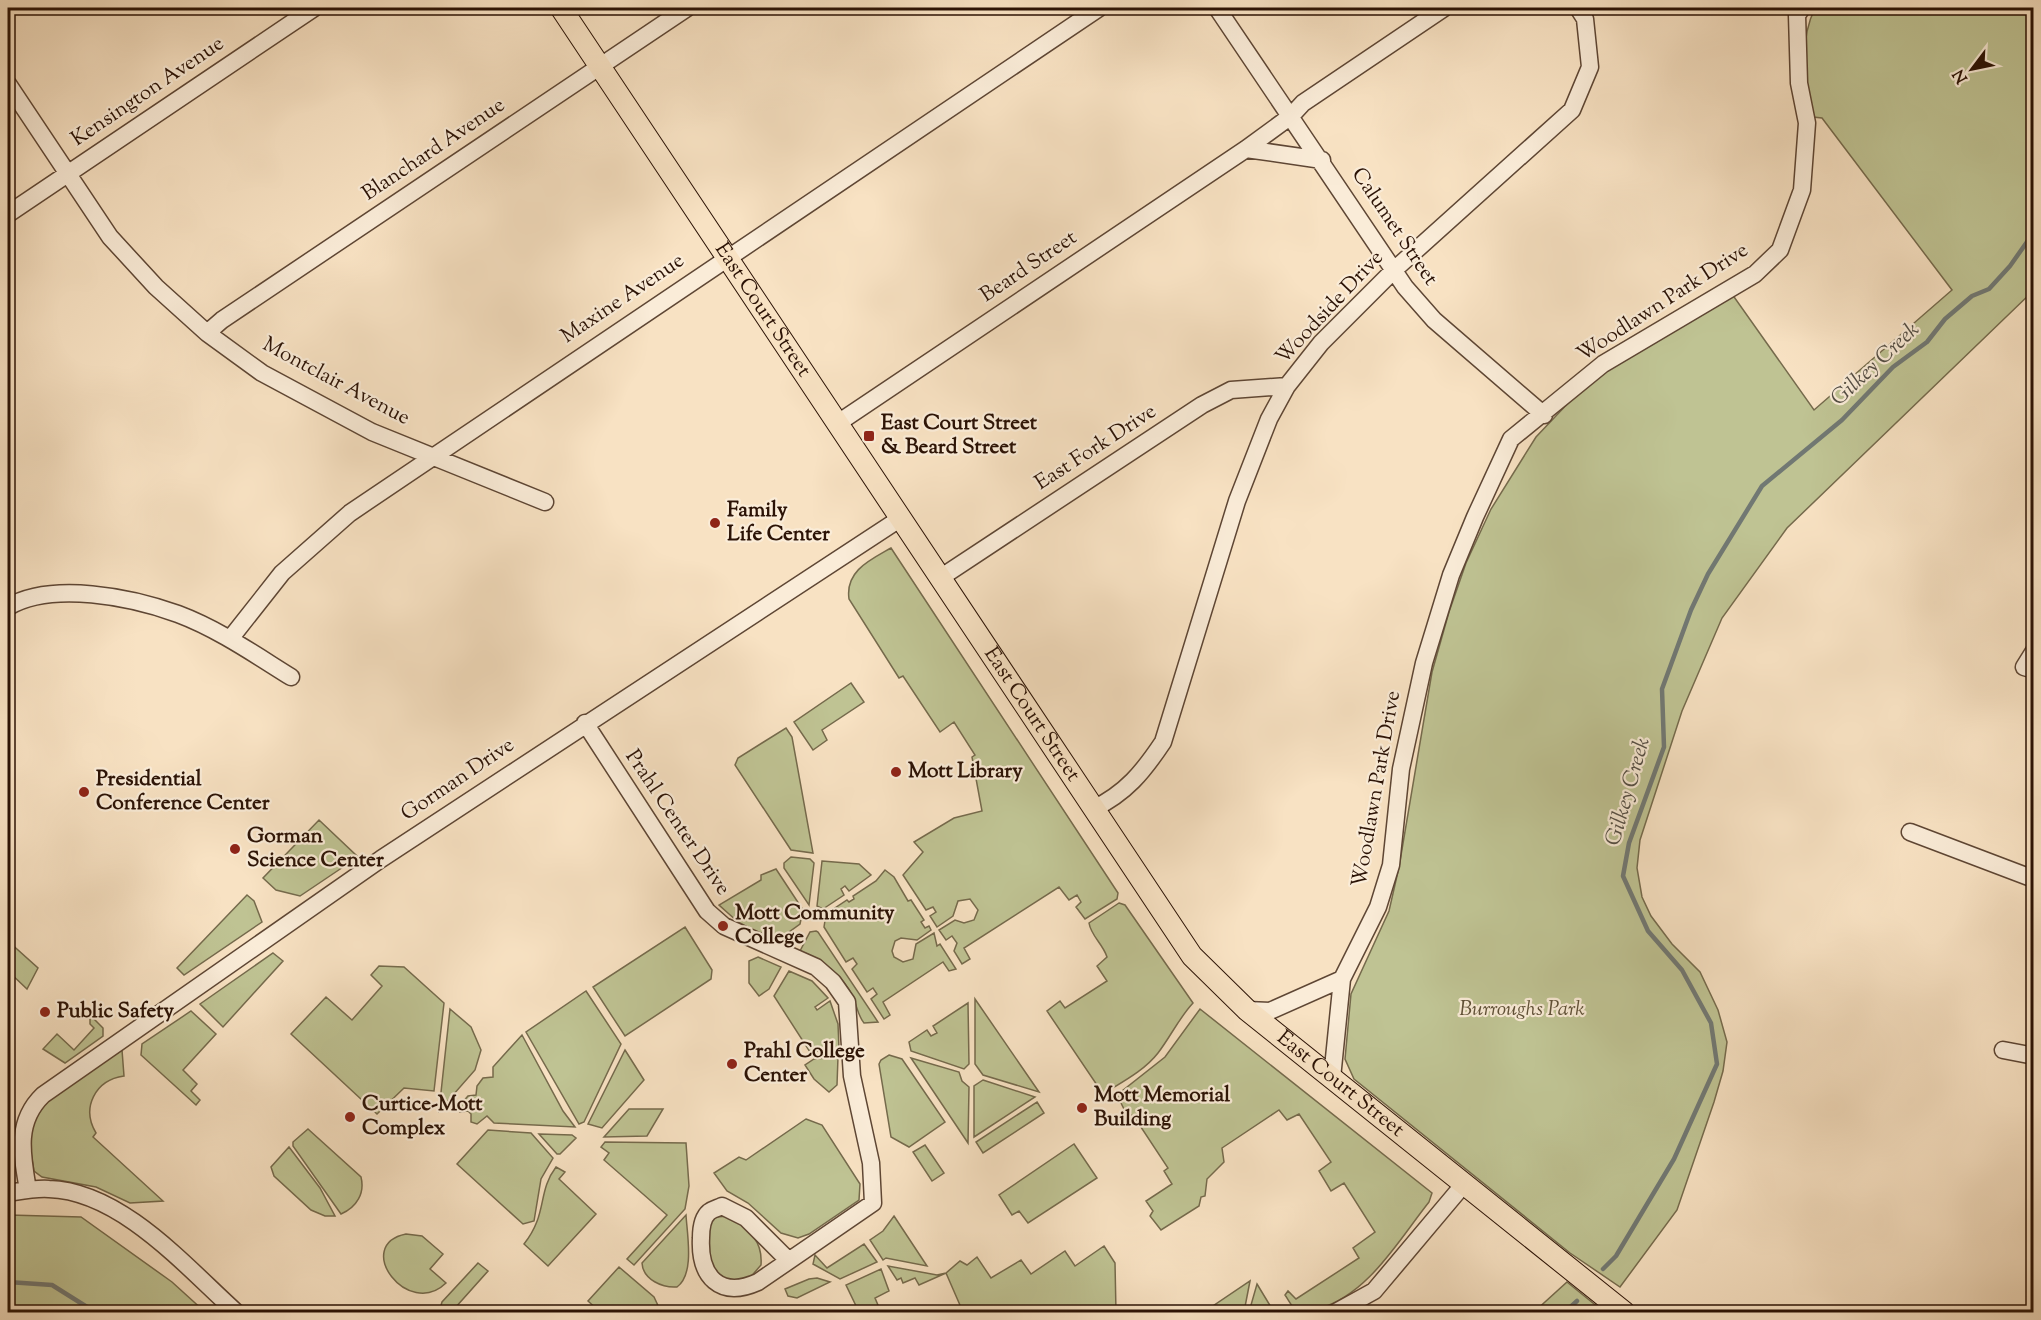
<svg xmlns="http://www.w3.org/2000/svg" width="2041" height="1320" viewBox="0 0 2041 1320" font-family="'Sorts Mill Goudy',serif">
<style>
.green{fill:#bfc393;stroke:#756a4c;stroke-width:1.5}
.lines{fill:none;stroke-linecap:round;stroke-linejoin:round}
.stream{stroke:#717873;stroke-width:4.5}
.minor-casing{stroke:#5e4634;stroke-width:19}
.major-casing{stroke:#2b1205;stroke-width:23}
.minor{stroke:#faecd8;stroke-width:16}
.major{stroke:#f8e2c3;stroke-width:21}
.poi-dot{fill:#8f2418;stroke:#faecd8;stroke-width:2}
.labels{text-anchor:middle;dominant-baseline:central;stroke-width:4.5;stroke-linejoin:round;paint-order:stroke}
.street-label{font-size:21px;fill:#2b1205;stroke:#faecd8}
.poi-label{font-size:21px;font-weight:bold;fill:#2b1205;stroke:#faecd8;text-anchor:start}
.park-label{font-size:21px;font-style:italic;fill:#5f5037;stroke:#faecd8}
.water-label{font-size:22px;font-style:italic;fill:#544e45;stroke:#faecd8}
</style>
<rect width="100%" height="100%" fill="#f8e2c3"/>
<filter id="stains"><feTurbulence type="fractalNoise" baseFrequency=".00333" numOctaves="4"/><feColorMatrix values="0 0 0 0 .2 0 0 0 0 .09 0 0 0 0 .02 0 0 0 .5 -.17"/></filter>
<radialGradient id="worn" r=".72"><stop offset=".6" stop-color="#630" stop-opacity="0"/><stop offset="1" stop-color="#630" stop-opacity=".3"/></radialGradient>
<!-- green -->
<path class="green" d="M1815,8H2033V291L1787,528L1722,618L1682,711L1640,840L1637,868L1642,897L1651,916L1672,944L1700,972L1718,1010L1727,1042L1723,1071L1714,1102L1677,1210L1620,1287L1570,1253L1354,1079L1345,1059L1351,994L1389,911L1399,867L1432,672L1449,612L1466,563L1491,509L1536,437L1589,381L1732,294L1814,410L1952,290L1822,118L1813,117C1805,80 1798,43 1815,8Z
M891,548L1118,893L1117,899L1085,919L1076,907L1081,902L1077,895L1069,900L1059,887L964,948L970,959L962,964L954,951L957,943L952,936L946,940L939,930L955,920L964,923L974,920L978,910L970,899L958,901L953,916L937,927L930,916L936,912L933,907L926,910L903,875L923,852L914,842L954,818L982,811L972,757L975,755L954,722L940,732L903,676L899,678L849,599C845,571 870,560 891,548Z
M851,683L864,702L822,730L827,740L813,750L794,722Z
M786,728L792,737L813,853L791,850L735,765L738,758Z
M319,820L358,857L300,896L276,890L263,878Z
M791,857L810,859L814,863L809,905L784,868V863Z
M822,861L859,864L871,875L849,891L845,886L841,889L844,895L823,909L817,906Z
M776,869L803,910L800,924L775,942L738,922L719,905L761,880V875Z
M885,870L894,877L908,901L911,900L924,920L921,922L925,928L929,926L931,930L917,940L901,938L895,941L892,951L894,957L903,962L913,959L916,944L934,933L937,946L940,944L956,969L949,971L943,962L883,1002L890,1015L884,1019L871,999L877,994L873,988L867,992L852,969L857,964L853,958L846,962L824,927L826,914L847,900L849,902L854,899L853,896L876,881Z
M247,895L254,901L262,922L184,975L177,968Z
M1119,903L1125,905L1193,1003C1179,1018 1171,1036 1158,1053C1144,1071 1122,1082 1103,1094L1047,1011L1060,1001L1065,1008L1107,981L1097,966L1107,957C1103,944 1091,936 1089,923Z
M685,927L712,970L711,979L625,1036L593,987Z
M816,931L818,932L878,1022L864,1023C858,1016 857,1006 853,997C843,976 822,959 800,951L810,932Z
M8,941L38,968L27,989L8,971Z
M273,953L283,961L223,1027L200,1004Z
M758,957L781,967L769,989L759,996L749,983V961Z
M379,966L404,967L444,1003L434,1091L404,1088L377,1114L291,1034L326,997L352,1020L382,986L371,975Z
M789,971L812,981L828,998L815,1007L817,1010L830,1001L838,1024L839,1049L810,1052L774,996Z
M586,991L621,1044L584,1122L579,1124L526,1032Z
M975,999L1039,1092L983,1075L975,1064Z
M968,1003L969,1064L964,1069L911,1051L909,1042L927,1030L931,1036L937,1033L933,1026Z
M450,1009L471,1027L481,1050L475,1070L439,1111Z
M1200,1009L1432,1193L1429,1202C1398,1241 1368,1295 1318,1309C1310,1311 1303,1315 1296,1310C1291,1306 1288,1299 1285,1295L1288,1291L1296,1299L1359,1258L1353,1248L1375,1232L1344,1183L1331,1191L1319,1171L1331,1162L1299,1114L1287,1120L1279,1110L1222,1148L1224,1162L1207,1179L1205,1196L1201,1197L1199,1206L1161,1230L1150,1216L1153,1211L1146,1201L1172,1184L1164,1171L1168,1168L1135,1118L1124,1109L1117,1095L1165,1057Z
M191,1011L216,1034L183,1070L197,1084L191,1091L200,1100L196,1105L141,1055L142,1044Z
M90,1015L103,1028V1036L65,1063L43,1049L57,1034L74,1050L94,1028L90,1024Z
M522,1035L563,1111L575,1127L494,1123L487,1116L477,1124L471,1122V1114L468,1111L460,1112V1105L468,1096L476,1095L477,1086L483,1078L493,1077V1067Z
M122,1050L124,1076C95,1080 81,1108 96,1133L93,1137L163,1201L130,1203L96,1187L42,1177L34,1171C32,1157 28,1142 30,1128C36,1098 98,1066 122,1050Z
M625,1050L644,1080L602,1128L588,1124Z
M889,1055L902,1059L945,1122L909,1147L891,1137L879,1064L881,1060Z
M838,1057L837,1085L829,1092L814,1079L805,1065L814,1059Z
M911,1058L959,1072L962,1081L969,1087L968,1143Z
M983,1080L1035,1097L974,1137V1086Z
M1037,1102L1044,1113L983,1153L976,1142Z
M629,1109H663L647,1136L604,1137Z
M806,1119L822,1125L860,1184L859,1200L809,1234L798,1238L781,1233L748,1203L727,1191L714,1173L739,1157L746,1160Z
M308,1129L361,1177C365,1193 357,1207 341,1214L293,1146V1142Z
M488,1130L531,1133L553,1158L541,1179L534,1221L523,1224L457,1164Z
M539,1134L572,1135L576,1138L560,1154H557Z
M605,1142L686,1143L689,1186L685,1209L634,1265L627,1259L667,1215L604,1160L609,1153L601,1147Z
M1074,1144L1097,1178L1028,1223L1019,1211L1012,1215L999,1195Z
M925,1145L944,1173L932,1181L913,1152Z
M289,1147L320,1188L335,1216H325L311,1210L274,1176L271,1167Z
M556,1167L565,1172L559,1179L596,1214L548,1266L524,1244C548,1214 537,1192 556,1167Z
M9,1215L81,1217L172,1282L205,1312H8Z
M686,1215C687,1234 695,1274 677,1287C663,1288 643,1280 642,1263Z
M729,1216C748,1230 763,1239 761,1265L748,1280L730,1282L713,1270L708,1247L710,1222L716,1217Z
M894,1216L927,1266L886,1258L883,1260L870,1240L883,1231Z
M406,1234L422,1236L443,1254L430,1269L446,1283C408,1320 352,1245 406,1234Z
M864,1244L877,1262L840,1279L813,1264L815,1255L827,1268Z
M1104,1246L1115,1263L1116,1312H963L946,1273L919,1285L915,1278L903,1283L901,1278L897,1280L888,1266L937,1275L946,1273L960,1261L967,1265L977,1257L991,1278L1021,1260L1031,1274L1065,1251L1075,1266Z
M478,1263L488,1271L455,1308L459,1312H439L442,1302Z
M619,1267L654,1297L661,1312H600L588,1301Z
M881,1269L889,1291L875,1298L881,1312H859L846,1285Z
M817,1278L830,1282L797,1298L788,1296L785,1289L809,1279Z
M1250,1281L1244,1312H1204Z
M1567,1282L1604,1312H1534Z
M1257,1284L1274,1312H1249Z"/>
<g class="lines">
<!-- stream -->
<path class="stream" d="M1603,1269L1616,1256L1674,1159L1717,1064L1711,1023L1682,970L1648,931L1623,876L1629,843L1664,747L1662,689L1691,610L1708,574L1762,486L1842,420L1893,367L1927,342L1945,319L1972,296L1989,289L2010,266L2034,232
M8,1282L52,1285L95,1312
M1565,1312L1577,1301"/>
<!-- minor casing -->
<g class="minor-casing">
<path id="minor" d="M1217,8L1405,287L1434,320L1544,415
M8,84L110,237L156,287L207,333L262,373L372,432L545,502
M1246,149L1322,160
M8,214L314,8
M207,333L222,320L687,8
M838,423L1246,149L1291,116L1303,103L1444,8
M940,578L1202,405L1231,390L1287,386
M8,607C52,581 131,597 178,614C218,629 254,654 291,677
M230,639L282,573L350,513L1099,8
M2034,651L2024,667L2034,670
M585,723L707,911L724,926L816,967L833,982L847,1002L852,1076L871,1163L873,1203L758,1282C720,1299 699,1277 701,1238C701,1230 702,1218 709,1212C713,1209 718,1208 722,1206L746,1218L788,1260
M1093,809C1126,793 1143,772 1163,742L1237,501L1269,419L1287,386L1321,343L1394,270L1572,110L1590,67L1585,19L1578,8
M1910,832L2034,879
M1247,1010L1270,1011L1342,979
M2003,1050L2034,1056
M1332,1078L1342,979L1378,907L1391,865L1401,769L1424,663L1451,575L1475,517L1511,439L1603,364L1755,274L1780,250L1802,190L1807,123L1799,83L1797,15L1802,8
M28,1190C22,1155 15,1122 43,1095L381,859L901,518
M8,1193C21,1191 35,1188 49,1189C121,1191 186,1267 236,1312
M1336,1312L1374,1291L1464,1184"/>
</g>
<!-- major casing -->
<g class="major-casing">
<g id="major">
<path id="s1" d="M561,8L1192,956L1247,1010L1624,1312"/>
</g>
</g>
<!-- minor -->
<use href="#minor" class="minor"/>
<!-- major -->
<use href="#major" class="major"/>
</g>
<!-- markers -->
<g class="poi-dot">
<rect x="863" y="430" width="12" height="12" rx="3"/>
<circle cx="715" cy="523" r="6"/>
<circle cx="896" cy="772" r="6"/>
<circle cx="84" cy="792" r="6"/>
<circle cx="235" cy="849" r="6"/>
<circle cx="723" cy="926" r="6"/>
<circle cx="45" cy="1012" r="6"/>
<circle cx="732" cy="1064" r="6"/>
<circle cx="1082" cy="1108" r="6"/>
<circle cx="350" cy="1117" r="6"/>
</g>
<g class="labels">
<!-- street labels -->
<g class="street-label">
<text transform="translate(148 92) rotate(-34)">Kensington Avenue</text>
<text transform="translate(434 150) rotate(-34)">Blanchard Avenue</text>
<text transform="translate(1394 227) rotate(56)">Calumet Street</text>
<text transform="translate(1029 267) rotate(-34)">Beard Street</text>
<text transform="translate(623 299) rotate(-34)">Maxine Avenue</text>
<text transform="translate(1663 303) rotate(-33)">Woodlawn Park Drive</text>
<text transform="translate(1330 308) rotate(-47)">Woodside Drive</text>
<text stroke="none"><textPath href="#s1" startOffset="363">East Court Street</textPath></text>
<text transform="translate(336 382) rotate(28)">Montclair Avenue</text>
<text transform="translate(1096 448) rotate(-33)">East Fork Drive</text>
<text stroke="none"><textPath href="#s1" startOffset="849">East Court Street</textPath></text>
<text transform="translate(458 780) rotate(-34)">Gorman Drive</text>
<text transform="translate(1377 789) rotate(-80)">Woodlawn Park Drive</text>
<text transform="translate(677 823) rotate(56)">Prahl Center Drive</text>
<text stroke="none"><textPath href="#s1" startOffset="1335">East Court Street</textPath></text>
</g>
<!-- poi labels -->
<g class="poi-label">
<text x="881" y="424">East Court Street<tspan x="881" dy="24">&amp; Beard Street</tspan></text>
<text x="727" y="511">Family<tspan x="727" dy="24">Life Center</tspan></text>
<text x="908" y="772">Mott Library</text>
<text x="96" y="780">Presidential<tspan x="96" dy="24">Conference Center</tspan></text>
<text x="247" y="837">Gorman<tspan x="247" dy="24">Science Center</tspan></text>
<text x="735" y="914">Mott Community<tspan x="735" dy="24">College</tspan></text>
<text x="57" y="1012">Public Safety</text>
<text x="744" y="1052">Prahl College<tspan x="744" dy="24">Center</tspan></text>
<text x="1094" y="1096">Mott Memorial<tspan x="1094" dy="24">Building</tspan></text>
<text x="362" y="1105">Curtice-Mott<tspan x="362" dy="24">Complex</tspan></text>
</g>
<!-- park labels -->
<g class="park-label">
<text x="1522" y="1010">Burroughs Park</text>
</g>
<!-- water labels -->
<g class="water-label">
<text transform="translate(1876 365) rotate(-43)">Gilkey Creek</text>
<text transform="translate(1629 792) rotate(-74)">Gilkey Creek</text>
</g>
</g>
<!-- margin -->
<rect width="2041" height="1320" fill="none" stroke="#f8e2c3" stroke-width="30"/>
<rect x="9" y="9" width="2023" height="1302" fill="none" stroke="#2b1205" stroke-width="3"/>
<rect x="15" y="15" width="2011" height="1290" fill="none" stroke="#2b1205" stroke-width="1.5"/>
<!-- north arrow -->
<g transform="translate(1972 69) rotate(238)" stroke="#faecd8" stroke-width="4.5" paint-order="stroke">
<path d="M0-4.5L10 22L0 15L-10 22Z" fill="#2b1205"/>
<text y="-9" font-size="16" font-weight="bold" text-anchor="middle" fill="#2b1205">N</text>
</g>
<rect width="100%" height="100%" filter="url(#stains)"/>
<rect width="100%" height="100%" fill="url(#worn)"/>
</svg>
